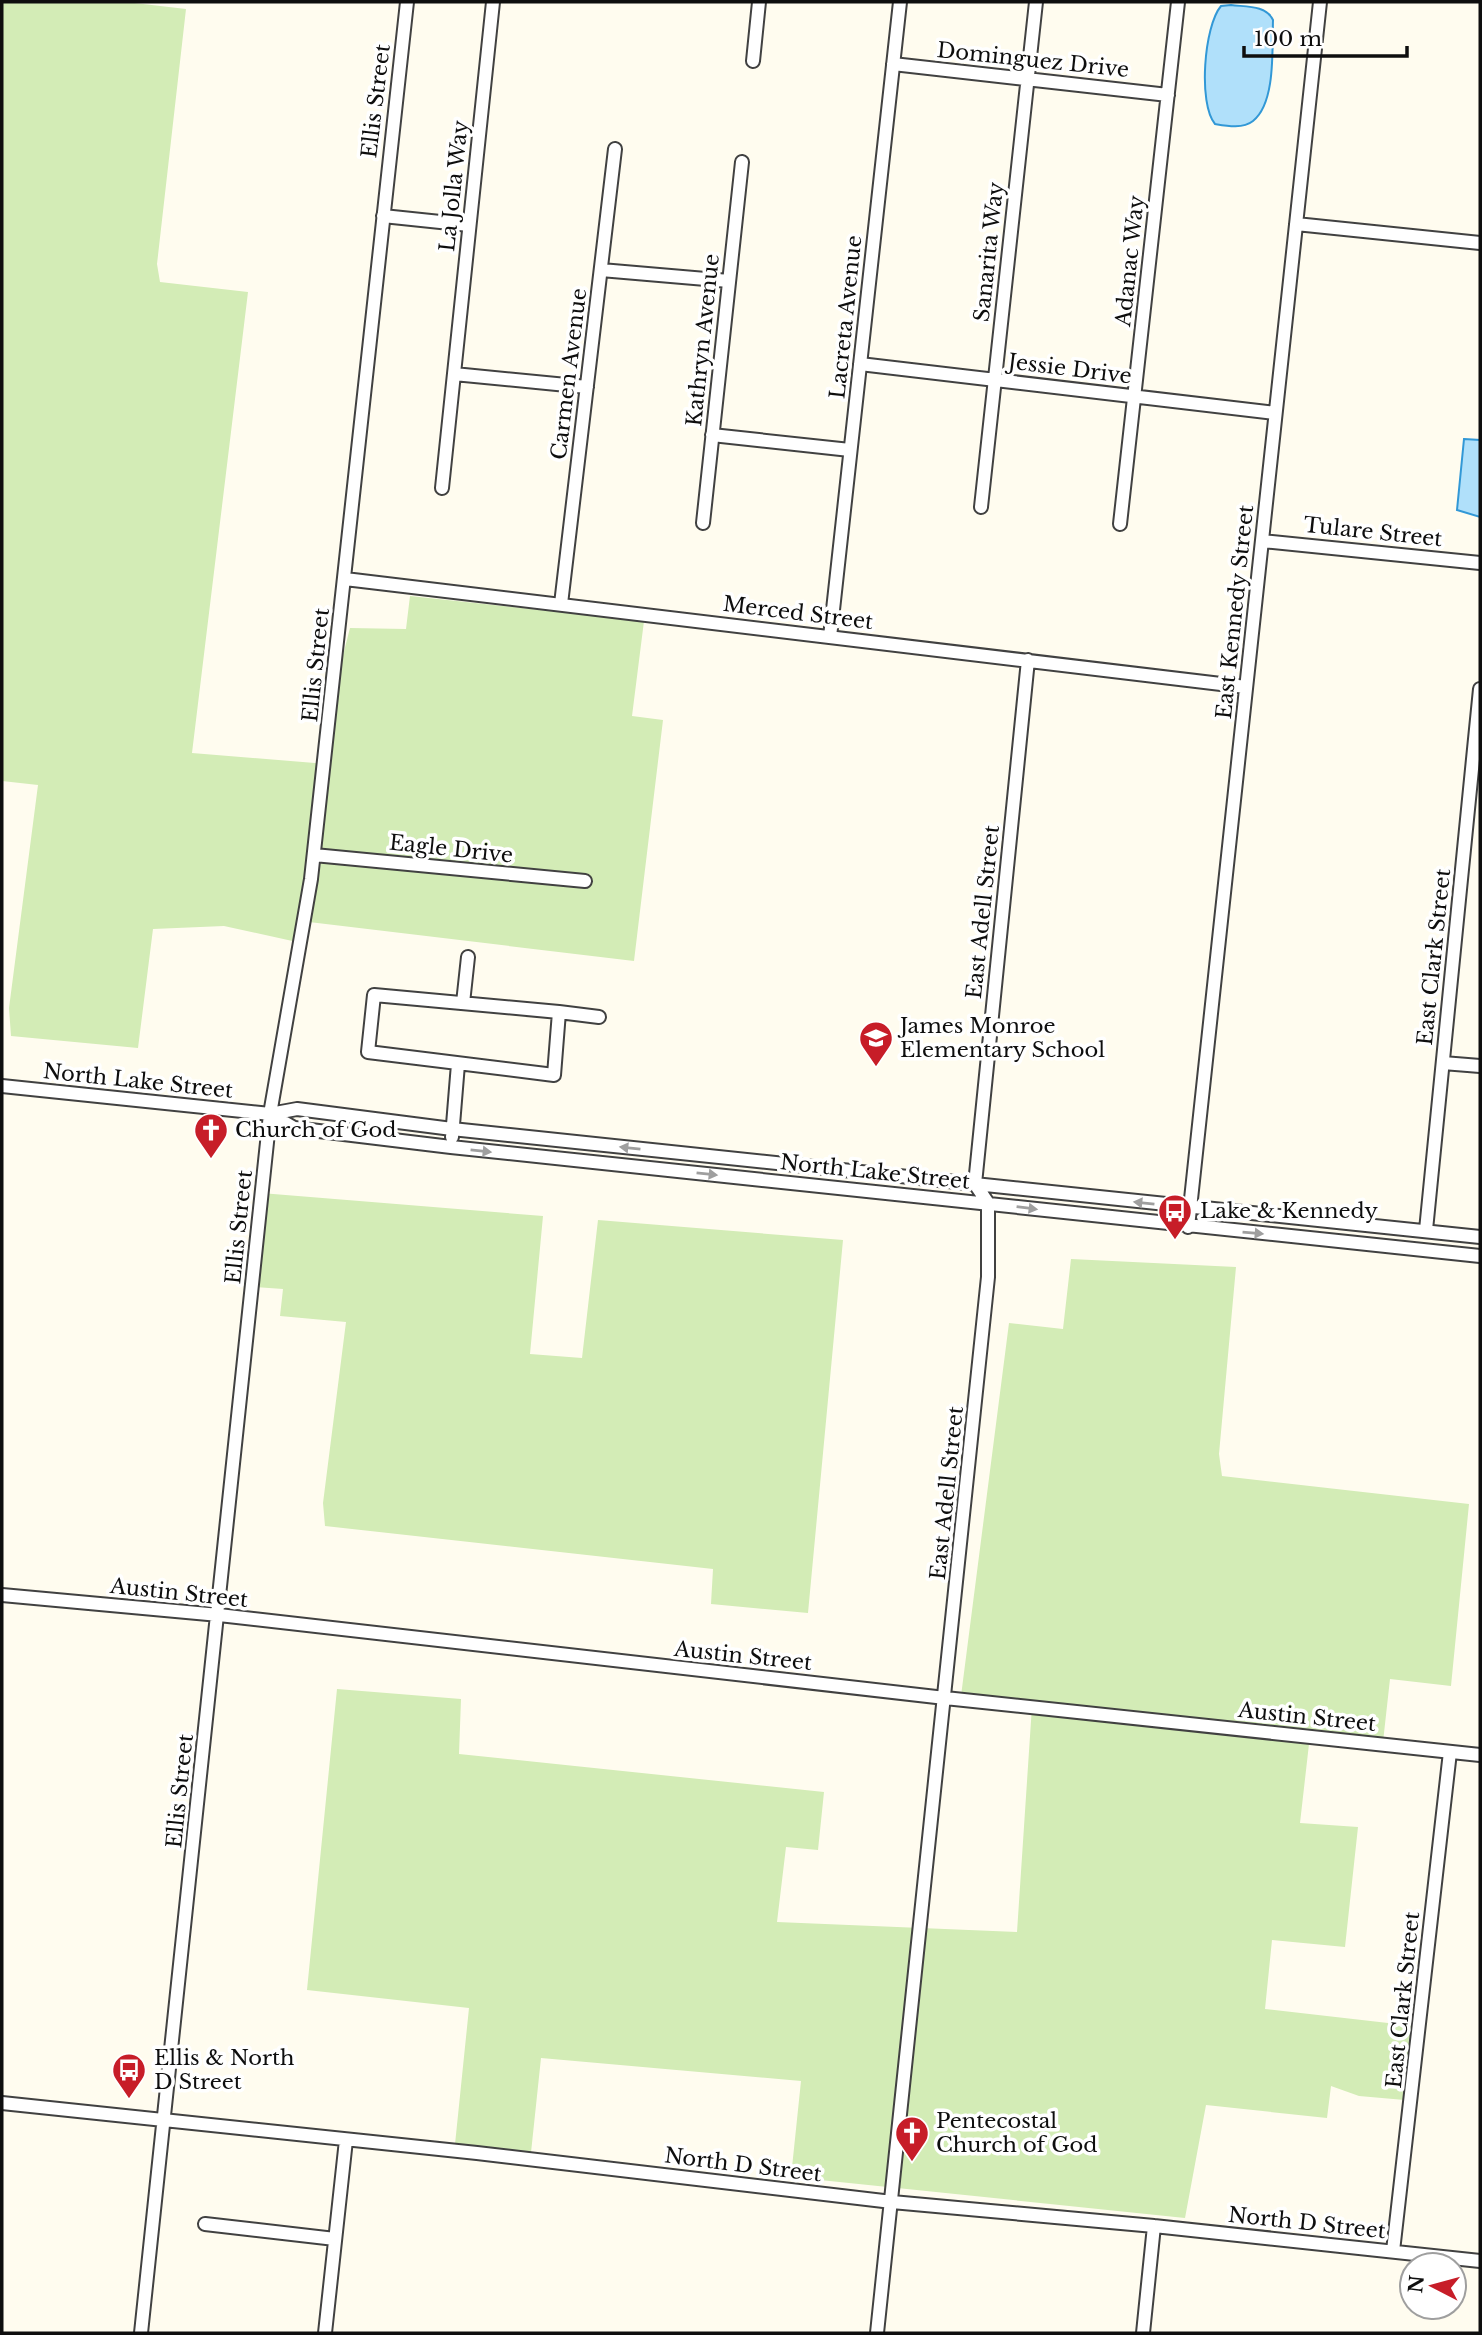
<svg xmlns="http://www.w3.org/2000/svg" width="1482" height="2335" viewBox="0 0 1482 2335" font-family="'Libre Baskerville',serif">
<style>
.green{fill:#d3ecb6}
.water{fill:#b0e0fa;stroke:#3298d6;stroke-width:2}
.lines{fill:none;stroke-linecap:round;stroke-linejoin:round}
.minor-casing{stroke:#414141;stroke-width:16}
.minor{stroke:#fff;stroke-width:12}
.oneway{fill:#9f9f9f}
.labels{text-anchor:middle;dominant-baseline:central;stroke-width:7;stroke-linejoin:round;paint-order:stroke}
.street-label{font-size:21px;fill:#0e0e0e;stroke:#fff}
.poi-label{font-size:21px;fill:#0e0e0e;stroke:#fff;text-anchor:start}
</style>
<rect width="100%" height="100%" fill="#fffcef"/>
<!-- green -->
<path class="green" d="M2,2H126L186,9L157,264L160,282L248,292L192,753L327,764L342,659L350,628L406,629L410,596L644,621L632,716L663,720L634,961L309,922L306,944L224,926L153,929L138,1048L11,1036L9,1008L38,785L2,781Z
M261,1193L543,1216L530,1354L582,1358L598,1220L843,1240L808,1613L711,1604L713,1569L325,1526L323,1503L346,1322L280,1316L283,1289L255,1287Z
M1071,1259L1236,1267L1219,1454L1222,1476L1469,1504L1451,1686L1390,1679L1382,1751L1309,1744L1300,1823L1358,1827L1345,1947L1272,1940L1265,2009L1423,2027L1416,2101L1359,2096L1331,2086L1327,2118L1206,2105L1185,2218L791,2177L801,2081L541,2058L530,2162L454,2154L469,2008L307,1990L337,1689L461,1699L459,1754L824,1792L818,1850L786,1847L777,1922L1017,1932L1032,1706L961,1696L1009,1323L1063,1329Z"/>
<!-- water -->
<path class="water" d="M1231,5C1246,7 1266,5 1273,20C1272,48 1276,103 1253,121C1243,129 1227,126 1215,124C1198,104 1204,26 1221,6Z
M1464,439L1480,440V517L1457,510Z"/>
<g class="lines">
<!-- minor casing -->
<g class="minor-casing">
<path id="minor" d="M753,61L759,2
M893,64L1168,95
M383,216L469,225
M1296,224L1480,243
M601,270L729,281
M860,364L1275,413
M454,374L587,387
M712,435L850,450
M442,488L493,2
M981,507L1036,2
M703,523L742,162
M1120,524L1178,2
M1262,541L1480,563
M345,579L1246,687
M561,604L615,149
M830,637L900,2
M314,855L585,881
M374,995L559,1012L554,1075L368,1052Z
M463,1003L468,957
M559,1012L599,1017
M1443,1063L1480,1066
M2,1086L270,1114L297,1109L452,1129L1480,1237
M270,1114L294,1128L451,1147L1480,1256
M452,1137L458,1064
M1188,1227L1320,2
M1426,1230L1480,689
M2,1595L219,1615L945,1698L1480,1755
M2,2103L477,2153L892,2202L1154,2226L1480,2261
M205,2224L335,2239
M1393,2251L1450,1752
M141,2333L270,1114L311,879L407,2
M325,2333L346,2140
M877,2333L988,1277V1203L975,1184L1028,660
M1143,2333L1154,2226"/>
</g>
<!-- minor -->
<use href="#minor" class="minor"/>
</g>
<!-- one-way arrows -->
<defs><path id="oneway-solid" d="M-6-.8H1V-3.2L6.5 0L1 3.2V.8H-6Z" transform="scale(1.75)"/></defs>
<g class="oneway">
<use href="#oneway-solid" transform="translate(630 1148) rotate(-174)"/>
<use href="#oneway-solid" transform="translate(481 1151) rotate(6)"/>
<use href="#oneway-solid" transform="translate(707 1174) rotate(6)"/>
<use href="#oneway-solid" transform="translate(1144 1203) rotate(-174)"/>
<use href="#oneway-solid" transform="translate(1027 1208) rotate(7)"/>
<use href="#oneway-solid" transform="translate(1253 1233) rotate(5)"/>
</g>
<!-- icons -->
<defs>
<g id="school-pin" transform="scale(1.75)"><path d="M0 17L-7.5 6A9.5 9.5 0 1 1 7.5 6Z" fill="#c71d28" stroke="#fff"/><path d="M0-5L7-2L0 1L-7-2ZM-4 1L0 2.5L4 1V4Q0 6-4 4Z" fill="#fff"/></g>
<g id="church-pin" transform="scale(1.75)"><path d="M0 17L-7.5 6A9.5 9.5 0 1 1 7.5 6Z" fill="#c71d28" stroke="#fff"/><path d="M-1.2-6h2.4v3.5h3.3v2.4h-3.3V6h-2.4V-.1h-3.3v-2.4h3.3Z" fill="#fff"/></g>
<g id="bus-pin" transform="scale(1.75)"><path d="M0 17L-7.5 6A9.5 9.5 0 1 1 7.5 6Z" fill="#c71d28" stroke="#fff"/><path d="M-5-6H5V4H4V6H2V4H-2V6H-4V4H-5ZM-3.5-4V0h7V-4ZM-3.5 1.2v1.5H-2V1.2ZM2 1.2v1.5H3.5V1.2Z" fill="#fff"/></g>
</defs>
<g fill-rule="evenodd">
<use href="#school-pin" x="876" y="1038"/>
<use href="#church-pin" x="211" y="1130"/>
<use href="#bus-pin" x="1175" y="1211"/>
<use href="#bus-pin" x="129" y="2070"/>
<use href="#church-pin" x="912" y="2133"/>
</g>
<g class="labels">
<!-- street labels -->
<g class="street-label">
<text transform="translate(1033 60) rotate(6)">Dominguez Drive</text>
<text transform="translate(376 101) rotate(-83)">Ellis Street</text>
<text transform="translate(454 186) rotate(-84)">La Jolla Way</text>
<text transform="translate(989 252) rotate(-84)">Sanarita Way</text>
<text transform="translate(1130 261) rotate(-84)">Adanac Way</text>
<text transform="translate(846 317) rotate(-84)">Lacreta Avenue</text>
<text transform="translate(703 340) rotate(-84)">Kathryn Avenue</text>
<text transform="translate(1070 369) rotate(7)">Jessie Drive</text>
<text transform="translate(569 374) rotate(-83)">Carmen Avenue</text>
<text transform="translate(1373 532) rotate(6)">Tulare Street</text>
<text transform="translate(1235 612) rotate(-84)">East Kennedy Street</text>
<text transform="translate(798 613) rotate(7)">Merced Street</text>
<text transform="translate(316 665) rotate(-84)">Ellis Street</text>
<text transform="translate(451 849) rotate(6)">Eagle Drive</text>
<text transform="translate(983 912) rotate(-84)">East Adell Street</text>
<text transform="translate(1434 957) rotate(-84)">East Clark Street</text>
<text transform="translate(138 1081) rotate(6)">North Lake Street</text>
<text transform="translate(875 1172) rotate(6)">North Lake Street</text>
<text transform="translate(239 1227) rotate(-84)">Ellis Street</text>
<text transform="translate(947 1493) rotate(-84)">East Adell Street</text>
<text transform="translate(179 1593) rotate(6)">Austin Street</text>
<text transform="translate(743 1656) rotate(6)">Austin Street</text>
<text transform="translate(1307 1717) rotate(6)">Austin Street</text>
<text transform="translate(180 1791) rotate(-84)">Ellis Street</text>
<text transform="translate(1403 2000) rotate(-84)">East Clark Street</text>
<text transform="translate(743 2165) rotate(7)">North D Street</text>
<text transform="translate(1307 2223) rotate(6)">North D Street</text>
</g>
<!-- poi labels -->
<g class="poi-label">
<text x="900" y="1026">James Monroe<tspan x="900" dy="24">Elementary School</tspan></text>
<text x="235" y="1130">Church of God</text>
<text x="1200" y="1211">Lake &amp; Kennedy</text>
<text x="154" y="2058">Ellis &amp; North<tspan x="154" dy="24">D Street</tspan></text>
<text x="936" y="2121">Pentecostal<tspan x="936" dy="24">Church of God</tspan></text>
</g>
</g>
<!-- border -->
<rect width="1482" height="2335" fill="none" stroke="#0e0e0e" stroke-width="7"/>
<!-- north arrow -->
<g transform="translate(1433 2286) rotate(276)"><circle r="33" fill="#ffffff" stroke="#9f9f9f" stroke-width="2"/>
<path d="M0-5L12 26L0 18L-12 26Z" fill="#c71d28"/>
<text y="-10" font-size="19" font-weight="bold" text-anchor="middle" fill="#0e0e0e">N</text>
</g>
<!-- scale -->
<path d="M1244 46v10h163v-10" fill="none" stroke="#0e0e0e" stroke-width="3.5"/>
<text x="1254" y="46" font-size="21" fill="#0e0e0e" stroke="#ffffff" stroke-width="5" paint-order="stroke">100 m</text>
</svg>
